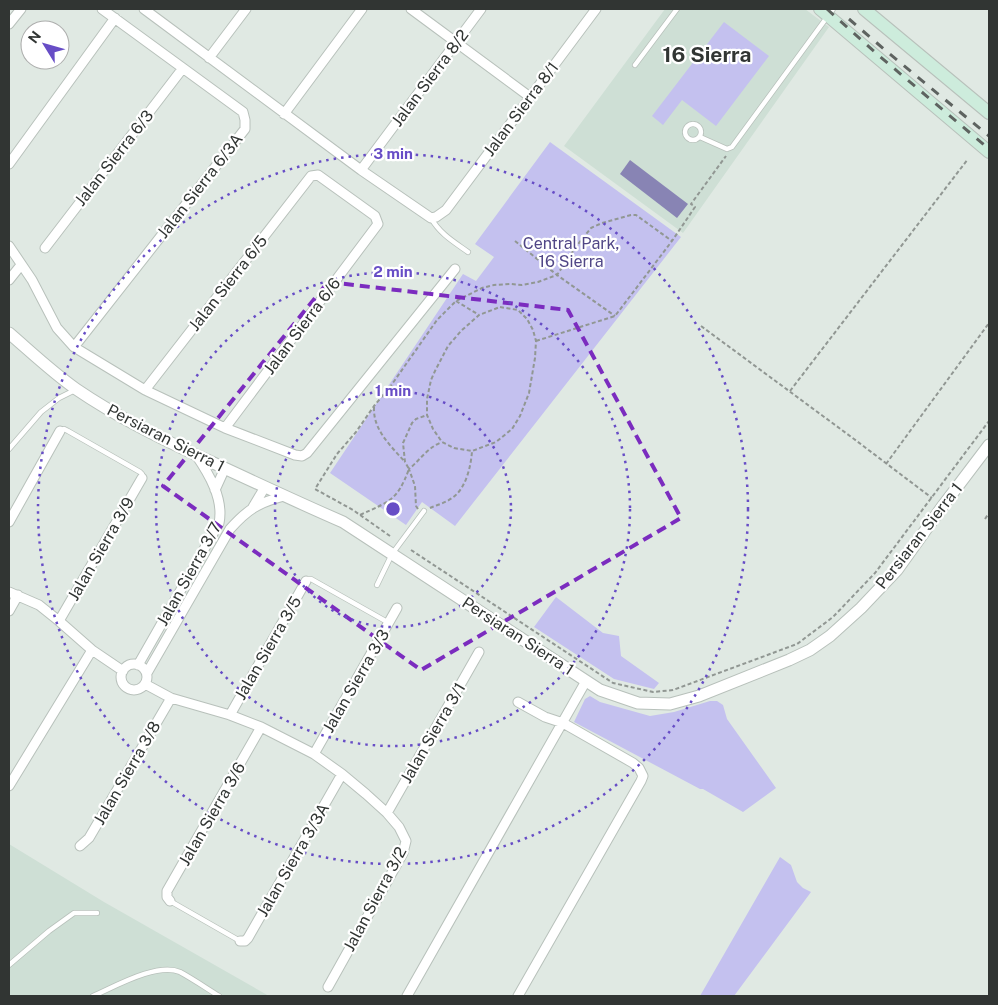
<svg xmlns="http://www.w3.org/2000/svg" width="998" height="1005" viewBox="0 0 998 1005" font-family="'Public Sans',sans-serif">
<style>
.built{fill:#cedfd5}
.green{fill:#c4c1ef}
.water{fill:#8884b4}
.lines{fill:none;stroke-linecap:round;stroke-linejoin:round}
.service-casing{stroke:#b8c1bb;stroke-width:6}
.minor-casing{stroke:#b8c1bb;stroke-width:11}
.tertiary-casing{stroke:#b8c1bb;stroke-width:13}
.secondary-casing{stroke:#b8c1bb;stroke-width:14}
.path{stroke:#919793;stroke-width:2;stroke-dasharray:4 2.5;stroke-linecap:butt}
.service{stroke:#fff;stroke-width:4.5}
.minor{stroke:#fff;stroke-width:9}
.tertiary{stroke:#fff;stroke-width:11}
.secondary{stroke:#cdecdc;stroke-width:12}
.rail{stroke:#5e6360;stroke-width:3;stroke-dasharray:9 9;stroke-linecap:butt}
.marked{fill:none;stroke:#7b2cbf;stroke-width:4;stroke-dasharray:10 6;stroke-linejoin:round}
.ring{fill:none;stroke:#674dc6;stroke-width:2.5;stroke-dasharray:2.5 5}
.labels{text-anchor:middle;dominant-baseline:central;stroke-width:4.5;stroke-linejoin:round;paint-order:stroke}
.street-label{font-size:16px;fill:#313533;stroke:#fff}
.park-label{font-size:16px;fill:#504686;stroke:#fff}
.district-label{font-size:21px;font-weight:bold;fill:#313533;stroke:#fff}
.centre{fill:#674dc6;stroke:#fff;stroke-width:2.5}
.ring-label{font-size:15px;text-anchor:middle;font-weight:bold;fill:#674dc6;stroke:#fff;stroke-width:4.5;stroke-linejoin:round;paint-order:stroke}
</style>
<rect width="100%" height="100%" fill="#e0e9e3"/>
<!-- built -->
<path class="built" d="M665,9H805L829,27L683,233L564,146Z
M9,844L104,902L269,996H9Z"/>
<!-- green -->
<path class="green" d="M724,22L769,56L716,126L682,100L663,125L652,116Z
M550,142L681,237L455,526L422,502L406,525L330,473L463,274L476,281L494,257L475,244Z
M556,597L603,633L619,636L621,656L659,683L654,689L614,679L534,627Z
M590,696L600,702L650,716L674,712L710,701H717L723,705L727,719L776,788L743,812L703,789H700L574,722L585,699Z
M780,857L791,865L797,882L803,888L811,892L734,996H700Z"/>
<!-- water -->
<path class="water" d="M630,160L688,204L677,218L620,174Z"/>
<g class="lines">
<!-- service casing -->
<g class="service-casing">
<path id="service" d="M635,65L677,9
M685 132a8 8 0 1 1 16 0a8 8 0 1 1-16 0Z
M700,137L727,149L732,147L833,9
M431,218C440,234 454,242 468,252
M60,431L64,429L68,431L140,472L142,474V478
M9,449L41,412L59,398L75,390
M306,581L308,579H311L389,623
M377,585L392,554L424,511
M170,901L240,941
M9,965L49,931L74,913H97
M93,996C114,987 157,962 180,972C193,979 206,988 219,996"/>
</g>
<!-- minor casing -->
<g class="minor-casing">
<path id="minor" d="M144,9L361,170L431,218L436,217L446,210L596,9
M411,9L530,97
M9,24L21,9
M209,58L246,9
M284,114L362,9
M9,164L115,18
M361,170L481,9
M9,246L32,280L57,328L74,347L145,390L225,428L295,455L302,456L307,453L455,269
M45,248L183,68
M9,280L21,265
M74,347L245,129V120L243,112L102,9
M145,390L311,176L318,175L375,216L378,224L225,428
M215,490L225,468
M253,507L265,487
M9,522L60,431
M9,592L39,605L59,621L92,650L123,671
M9,611L18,595
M59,621L142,478
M121 677a13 13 0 1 1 26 0a13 13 0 1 1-26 0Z
M138,665L219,523C224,499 209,474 196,455
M147,673L230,529C248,509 258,503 284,496
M145,684L171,698L230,715L261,727L314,754L342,774L366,794L387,813L399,827L406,841L403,853L328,987
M230,715L306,581
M314,754L397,608
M9,786L92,650
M387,813L479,652
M80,846L89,838L171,698
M170,901L167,897V891L261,727
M240,941H245L248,938L342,774
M407,996L586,681
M518,996L641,781L643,776L639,768L633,763L563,723L545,717L518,702"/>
</g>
<!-- tertiary casing -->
<g class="tertiary-casing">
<path id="tertiary" d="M9,333C31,352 52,372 76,389C117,417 162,439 207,460C252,481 297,502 343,522L600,690L638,703L670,704L699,696L789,660L810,650L830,636L861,608L897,570L942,507L989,445"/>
</g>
<!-- secondary casing -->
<g class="secondary-casing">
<path id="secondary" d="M820,9L989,152
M864,9L989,113"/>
</g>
<!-- path -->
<path class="path" d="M515,241L557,275L615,316
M456,301L479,315
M500,307L518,310L527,319L533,330L536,341L535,358L529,393L520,416L512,429L496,442L472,451L454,448L442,442L433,429L427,415V399L431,380L435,371L448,346L461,331L479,315Z
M701,326L854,439L932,498
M536,341L615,316L672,241L695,207L691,204L726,156
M790,391L968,159
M374,407C373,430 390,445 405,462
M886,464L989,323
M430,508C437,505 445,503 452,498C466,489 471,466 472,451
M418,509L416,506L415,486L409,469C421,459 427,448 442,442
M360,515C390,501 397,501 409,469L405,462L403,443L412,423L416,419L427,415
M985,519L989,513
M390,536L353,510L315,489L337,454L356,432L374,406L390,387L437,320L456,301L482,288L494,285L511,284L522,285L538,282L557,275L575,248L591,228L602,223L631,215H636L672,241
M411,550L613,683L653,692L673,690L797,644L833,617L875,573L989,421"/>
<!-- service -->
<use href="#service" class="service"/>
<!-- minor -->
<use href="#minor" class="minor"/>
<!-- tertiary -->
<use href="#tertiary" class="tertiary"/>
<!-- secondary -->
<use href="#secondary" class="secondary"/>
<!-- rail -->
<path class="rail" d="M827,9L877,54L989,149
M849,19L885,50L989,136"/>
</g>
<!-- marked area -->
<path class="marked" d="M328,282L568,310L681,518L421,670L163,486Z"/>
<!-- distance rings -->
<g class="ring">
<circle cx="393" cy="509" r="118"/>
<circle cx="393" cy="509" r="237"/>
<circle cx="393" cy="509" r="355"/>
</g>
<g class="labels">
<!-- street labels -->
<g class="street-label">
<text transform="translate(430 78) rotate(-53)">Jalan Sierra 8/2</text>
<text transform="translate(521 109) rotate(-53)">Jalan Sierra 8/1</text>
<text transform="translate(114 158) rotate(-52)">Jalan Sierra 6/3</text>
<text transform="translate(200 186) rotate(-52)">Jalan Sierra 6/3A</text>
<text transform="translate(228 283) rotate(-52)">Jalan Sierra 6/5</text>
<text transform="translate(302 326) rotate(-53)">Jalan Sierra 6/6</text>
<text transform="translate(166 438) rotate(27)">Persiaran Sierra 1</text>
<text transform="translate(919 536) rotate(-52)">Persiaran Sierra 1</text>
<text transform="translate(101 549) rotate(-60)">Jalan Sierra 3/9</text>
<text transform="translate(189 574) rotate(-61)">Jalan Sierra 3/7</text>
<text transform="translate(518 636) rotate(33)">Persiaran Sierra 1</text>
<text transform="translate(268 648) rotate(-60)">Jalan Sierra 3/5</text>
<text transform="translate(356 681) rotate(-60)">Jalan Sierra 3/3</text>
<text transform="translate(433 733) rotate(-60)">Jalan Sierra 3/1</text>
<text transform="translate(127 773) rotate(-60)">Jalan Sierra 3/8</text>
<text transform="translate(212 814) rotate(-60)">Jalan Sierra 3/6</text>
<text transform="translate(293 860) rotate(-60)">Jalan Sierra 3/3A</text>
<text transform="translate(375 899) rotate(-62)">Jalan Sierra 3/2</text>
</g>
<!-- park labels -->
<g class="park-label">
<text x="571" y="243">Central Park,<tspan x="571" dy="18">16 Sierra</tspan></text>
</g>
<!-- district labels -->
<g class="district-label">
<text x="707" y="54">16 Sierra</text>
</g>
</g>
<circle cx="393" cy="509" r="8" class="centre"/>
<g class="ring-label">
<text x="393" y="159">3 min</text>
<text x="393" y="277">2 min</text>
<text x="393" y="396">1 min</text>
</g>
<!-- border -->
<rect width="998" height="1005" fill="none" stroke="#313533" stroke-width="20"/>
<!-- north arrow -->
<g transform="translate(45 45) rotate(307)"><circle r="24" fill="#ffffff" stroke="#adaead"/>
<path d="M0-4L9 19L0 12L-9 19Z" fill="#674dc6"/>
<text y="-8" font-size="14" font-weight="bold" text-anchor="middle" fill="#313533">N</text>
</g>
</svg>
